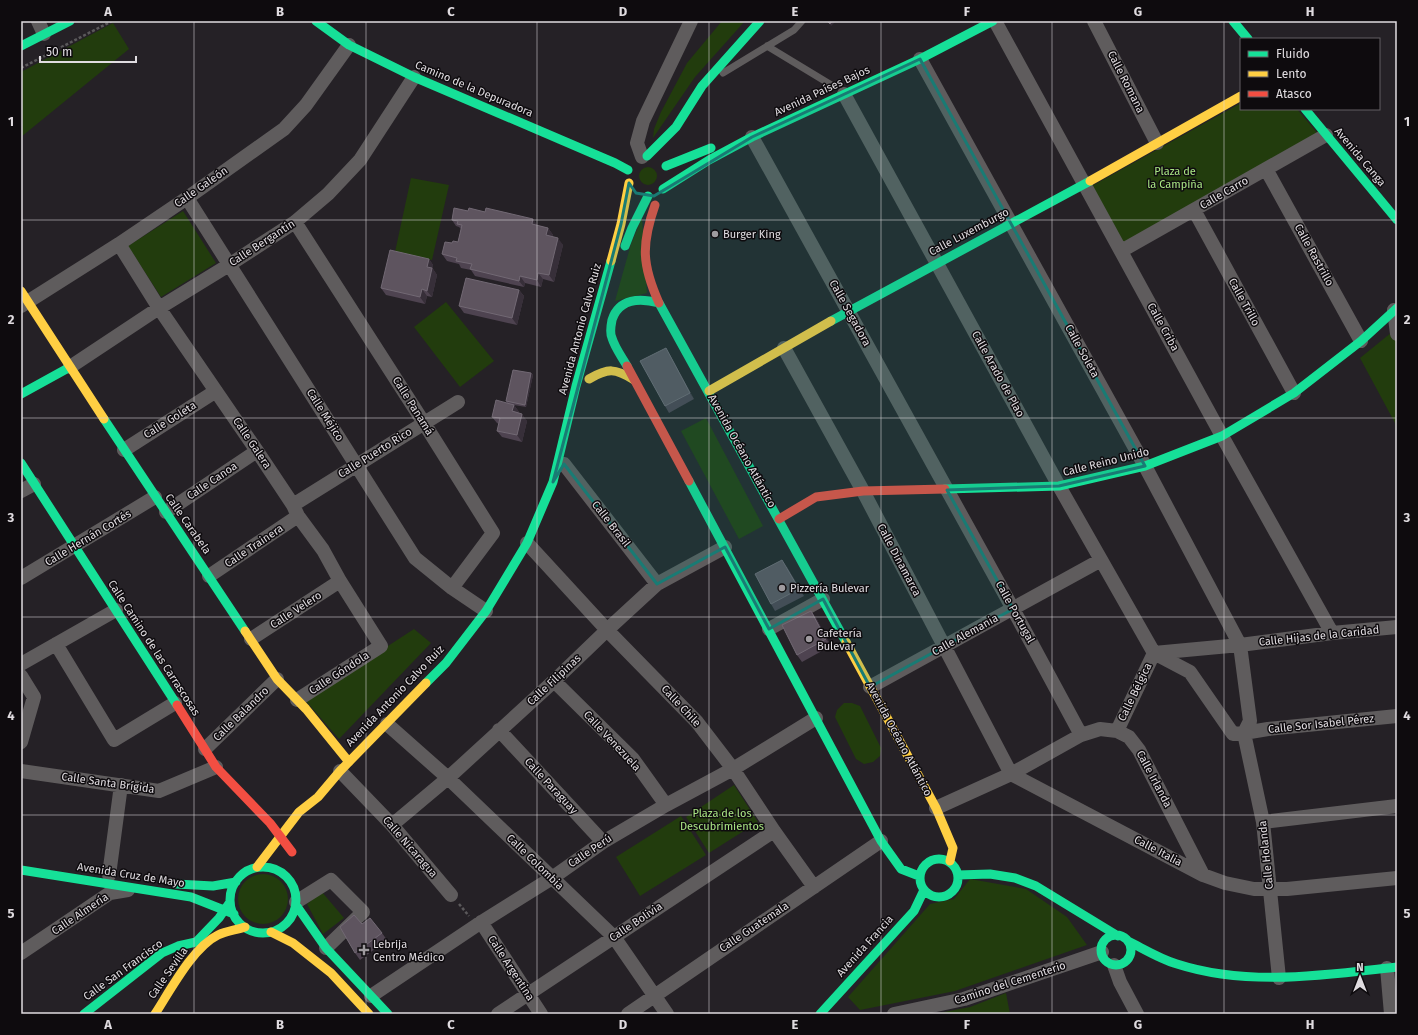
<svg xmlns="http://www.w3.org/2000/svg" width="1418" height="1035" viewBox="0 0 1418 1035" font-family="'Fira Sans',sans-serif">
<style>
.green{fill:#223c0d}
.lines{fill:none;stroke-linecap:round;stroke-linejoin:round}
.path{stroke:#5b595b;stroke-width:2.5;stroke-dasharray:3 2;stroke-linecap:butt}
.lane{stroke:#5f5c5d;stroke-width:7}
.street{stroke:#5f5c5d;stroke-width:14}
.fast{stroke:#16e098;stroke-width:9}
.slow{stroke:#ffcf43;stroke-width:9}
.jam{stroke:#f24e42;stroke-width:9}
.wall{fill:#4e4350}
.shaded-wall{fill:#372f39}
.building{fill:#5e545f;stroke:#726974}
.marked{fill:#197b74;fill-opacity:0.2;stroke:#197b74;stroke-width:3;stroke-linejoin:round}
.grid{fill:none;stroke:#e0dce0;stroke-width:1;stroke-opacity:0.55}
.poi-dot{fill:#9f9b9f;stroke:#0e0b0e;stroke-width:1.5}
.labels{text-anchor:middle;dominant-baseline:central;stroke-width:3;stroke-linejoin:round;paint-order:stroke}
.street-label{font-size:11px;fill:#e0dce0;stroke:#0e0b0e}
.park-label{font-size:11px;fill:#aae685;stroke:#0e0b0e}
.poi-label{font-size:11px;fill:#e0dce0;stroke:#0e0b0e;text-anchor:start}
.neatline{fill:none;stroke:#e0dce0;stroke-width:1.5}
.grid-label{font-size:13px;text-anchor:middle;font-weight:bold;fill:#e0dce0}
</style>
<rect width="100%" height="100%" fill="#252126"/>
<!-- green -->
<path class="green" d="M722,21H745L695,77L653,138L654,129L661,112L687,63Z
M113,23L129,49L21,137V72Z
M1241,103V109H1297L1319,135L1123,244L1092,186Z
M639 176a9 9 0 1 1 18 0a9 9 0 1 1-18 0Z
M411,178L449,185L432,260L395,252Z
M183,211L216,263L161,297L128,246Z
M642,218L647,293L615,301L631,244Z
M446,302L494,361L460,387L414,327Z
M1397,328V438L1395,423L1360,358Z
M706,418L763,526L739,539L681,431Z
M414,629L431,643L339,739L305,700Z
M844,703H852L860,706L881,748L880,756L873,762L864,764L856,759L835,717L837,710Z
M734,785L758,822L709,853L686,817Z
M681,816L706,855L640,896L616,857Z
M238 899a25 25 0 1 1 50 0a25 25 0 1 1-50 0Z
M970,879L1026,889L1067,917L1087,945L955,991L860,1010L848,997L930,904L954,899Z
M322,892L344,918L323,934L307,904Z
M1006,993L1010,1014H934L970,1007Z"/>
<g class="lines">
<!-- path -->
<path class="path" d="M21,68L112,21
M459,904L469,916"/>
<!-- lane -->
<path class="lane" d="M767,46L833,86
M723,73L794,30L802,21"/>
<!-- street -->
<path class="street" d="M38,21L44,34
M995,21L1222,436L1332,633
M1094,21L1157,143
M920,59L1145,466L1240,645L1332,633L1397,627
M844,94L1059,486L1154,653
M752,137L1013,609L1081,735
M642,157L637,143L643,121L691,21
M1266,169L1361,341
M187,198L415,558L452,588L486,611
M1194,210L1294,393
M295,222L424,423L493,533L452,588
M119,244L159,308L257,451L293,505L298,516L323,550L340,581L381,646L297,700
M1121,251L1326,135
M21,306L119,244L187,198L284,129L306,105L349,45
M1394,310L1397,334
M784,348L863,491L1011,774L1081,735L1100,729L1117,731L1129,737L1139,750L1203,875
M70,367L159,308L229,265L295,222L328,194L360,160L414,77
M124,450L216,391
M564,464L657,584
M21,491L34,484
M293,505L458,402
M166,512L257,451
M527,543L607,630L697,722L733,769L774,831L814,887
M209,576L298,516
M21,578L155,497
M769,629L823,599
M251,639L340,581
M56,644L114,740L175,703
M1240,645L1250,721L1244,733L1233,734L1190,672L1154,653Z
M21,664L116,610
M21,676L34,697L21,742
M554,681L633,759L666,805
M870,687L1101,560
M387,724L448,778L614,937L667,1014
M499,730L603,842
M1117,731L1154,653
M205,749L277,679
M21,771L159,791L216,767
M340,771L392,825L451,895
M936,808L1011,774L1203,875L1225,883L1254,889H1287L1397,878
M1263,822L1397,806
M392,825L448,778L554,681L607,630L657,584L725,547
M109,875L121,785
M296,902L331,880L363,912L326,948
M481,922L541,1014
M21,953L110,893L128,890
M1114,965L1120,982L1137,1014
M1387,968L1391,1014
M1279,978L1263,822L1244,733L1268,729L1397,716
M371,996L477,925L552,878L603,842L666,805L733,769L816,718
M498,1014L774,831
M628,1014L881,841
M894,1014L964,999L1102,952"/>
<!-- fast -->
<path class="fast" d="M316,21L349,45L414,77L615,163L628,170
M1233,21L1248,39
M21,46L70,21
M1305,109L1397,220
M647,156L676,127L702,86L760,21
M666,166L711,148
M663,189L709,160L752,137L920,59L993,21
M625,246L632,228L648,196
M831,321L1090,181
M627,366C622,357 615,348 612,338C610,334 611,325 612,320C619,298 640,298 659,303L846,642
M21,394L70,367
M104,419L245,631
M21,463L177,705
M689,481L881,841L901,869L919,876
M945,489L1059,486L1145,466L1222,436L1294,393L1361,341L1397,308
M426,683L446,663L486,611L527,543L553,482L576,386L611,261
M920 878a19 19 0 1 1 38 0a19 19 0 1 1-38 0Z
M230 900a33 33 0 1 1 66 0a33 33 0 1 1-66 0Z
M21,870L191,897L234,914
M958,875L990,874L1015,878L1036,886L1118,936
M176,884L213,886L236,882
M296,905L326,948L388,1014
M1101 950a15 15 0 1 1 30 0a15 15 0 1 1-30 0Z
M1128,941C1144,949 1160,959 1177,964C1248,987 1325,975 1397,967
M84,1014L162,953L178,946L196,942L219,918L230,902
M820,1014L914,911L924,890"/>
<!-- slow -->
<path class="slow" d="M1090,181L1241,96
M611,261L621,224L629,183
M21,291L104,419
M589,379C608,368 615,368 634,380
M709,391L831,321
M245,631L277,679L306,709L349,762
M846,642L936,808L953,848L950,861
M257,867L299,812L318,797L340,771L426,683
M271,932L293,943L331,973L369,1014
M155,1014C170,991 193,947 218,935C226,931 236,930 245,927"/>
<!-- jam -->
<path class="jam" d="M655,205C641,245 642,265 659,303
M627,366L689,481
M779,519L816,497L863,491L945,489
M177,705L216,767L270,823L292,852"/>
</g>
<!-- wall -->
<path class="wall" d="M468,211L548,228L553,235L552,236L563,245L554,282L543,279L541,287L525,283L524,287L475,276L471,270L461,268L459,264L447,261L442,254L452,243L458,242L461,229L459,227L456,226L452,220Z
M429,259L433,265V269L437,275L432,297L427,296L425,304L386,295L381,288Z
M519,290L524,296L517,325L464,313L459,306Z
M666,348L670,355L694,399L669,413L665,406Z
M531,373L533,375L526,407L514,405L519,412L518,413L527,421L522,442L502,437L497,431L499,424L497,423L492,417L507,403L506,401Z
M787,567L804,596L775,611L771,604Z
M811,611L816,618L831,646L802,662L797,655Z
M362,924L382,933L387,940L360,960L355,953Z"/>
<!-- shaded-wall -->
<path class="shaded-wall" d="M832,21H836L831,26L830,24Z
M533,219L538,226L532,224Z
M548,228L553,235L551,242L546,235Z
M558,238L563,245L554,282L549,275Z
M429,259L433,265V269L437,275L432,297L427,291V267Z
M538,273L543,279L541,287L537,280Z
M520,276L525,283L524,287L519,281Z
M422,289L427,296L425,304L420,297Z
M519,290L524,296L517,325L512,318Z
M666,348L670,355L694,399L690,393Z
M531,373L533,375L526,407L525,405Z
M514,405L519,412L517,418L512,411Z
M522,414L527,421L522,442L517,435Z
M782,560L787,567L804,596L799,589Z
M811,611L816,618L831,646L826,639Z"/>
<!-- building -->
<path class="building" d="M827,21H832L830,24Z
M454,208L468,211L469,208L485,212L486,208L533,219L532,224L548,228L546,235L558,238L549,275L538,273L537,280L520,276L519,281L470,269L472,264L456,261L457,258L442,254L445,242L452,243L453,241L458,242L462,225L457,224L458,221L452,220Z
M390,250L429,259L427,267L432,268L427,291L422,289L420,297L381,288Z
M466,278L519,290L512,318L459,306Z
M666,348L690,393L665,406L640,361Z
M513,370L531,373L525,405L506,401Z
M496,400L514,405L512,411L522,414L517,435L497,431L500,418L492,417Z
M782,560L799,589L771,604L755,574Z
M811,611L826,639L797,655L782,625Z
M354,915L362,924L370,918L382,933L355,953L340,927Z"/>
<!-- marked area -->
<path class="marked" d="M920,59L1145,466L1059,486L947,490L1013,609L870,687L823,599L769,629L725,547L657,584L564,464L553,482L621,224L629,183L636,193L654,196L752,137Z"/>
<!-- grid -->
<path class="grid" d="M194,21V1014M366,21V1014M537,21V1014M709,21V1014M881,21V1014M1052,21V1014M1224,21V1014M21,220H1397M21,418H1397M21,617H1397M21,815H1397"/>
<!-- markers -->
<g class="poi-dot">
<circle cx="715" cy="234" r="4"/>
<circle cx="782" cy="588" r="4"/>
<circle cx="809" cy="639" r="4"/>
<path d="M362 944h4v4h4v4h-4v4h-4v-4h-4v-4h4z"/>
</g>
<g class="labels">
<!-- street labels -->
<g class="street-label">
<text transform="translate(1126 82) rotate(63)">Calle Romana</text>
<text transform="translate(474 89) rotate(23)">Camino de la Depuradora</text>
<text transform="translate(822 91) rotate(-25)">Avenida Países Bajos</text>
<text transform="translate(1360 157) rotate(50)">Avenida Canga</text>
<text transform="translate(201 187) rotate(-35)">Calle Galeón</text>
<text transform="translate(1224 193) rotate(-30)">Calle Carro</text>
<text transform="translate(969 232) rotate(-28)">Calle Luxemburgo</text>
<text transform="translate(262 243) rotate(-33)">Calle Bergantín</text>
<text transform="translate(1314 255) rotate(61)">Calle Rastrillo</text>
<text transform="translate(1244 302) rotate(61)">Calle Trillo</text>
<text transform="translate(850 313) rotate(61)">Calle Segadora</text>
<text transform="translate(1163 327) rotate(61)">Calle Criba</text>
<text transform="translate(580 329) rotate(-75)">Avenida Antonio Calvo Ruiz</text>
<text transform="translate(1082 351) rotate(61)">Calle Soleta</text>
<text transform="translate(998 374) rotate(61)">Calle Arado de Plao</text>
<text transform="translate(413 406) rotate(58)">Calle Panamá</text>
<text transform="translate(325 415) rotate(58)">Calle Méjico</text>
<text transform="translate(170 420) rotate(-32)">Calle Goleta</text>
<text transform="translate(252 443) rotate(56)">Calle Galera</text>
<text transform="translate(742 451) rotate(61)">Avenida Océano Atlántico</text>
<text transform="translate(375 453) rotate(-32)">Calle Puerto Rico</text>
<text transform="translate(1106 462) rotate(-14)">Calle Reino Unido</text>
<text transform="translate(212 481) rotate(-34)">Calle Canoa</text>
<text transform="translate(188 524) rotate(55)">Calle Carabela</text>
<text transform="translate(611 524) rotate(52)">Calle Brasil</text>
<text transform="translate(88 538) rotate(-31)">Calle Hernán Cortés</text>
<text transform="translate(254 546) rotate(-34)">Calle Trainera</text>
<text transform="translate(899 560) rotate(62)">Calle Dinamarca</text>
<text transform="translate(296 610) rotate(-33)">Calle Velero</text>
<text transform="translate(1015 612) rotate(61)">Calle Portugal</text>
<text transform="translate(965 635) rotate(-29)">Calle Alemania</text>
<text transform="translate(1319 636) rotate(-6)">Calle Hijas de la Caridad</text>
<text transform="translate(154 648) rotate(57)">Calle Camino de las Carrascosas</text>
<text transform="translate(339 673) rotate(-33)">Calle Góndola</text>
<text transform="translate(554 680) rotate(-43)">Calle Filipinas</text>
<text transform="translate(1135 692) rotate(-64)">Calle Bélgica</text>
<text transform="translate(395 696) rotate(-46)">Avenida Antonio Calvo Ruiz</text>
<text transform="translate(681 706) rotate(47)">Calle Chile</text>
<text transform="translate(241 714) rotate(-44)">Calle Balandro</text>
<text transform="translate(1321 724) rotate(-6)">Calle Sor Isabel Pérez</text>
<text transform="translate(899 739) rotate(62)">Avenida Océano Atlántico</text>
<text transform="translate(612 741) rotate(47)">Calle Venezuela</text>
<text transform="translate(1154 779) rotate(62)">Calle Irlanda</text>
<text transform="translate(108 783) rotate(8)">Calle Santa Brígida</text>
<text transform="translate(551 786) rotate(47)">Calle Paraguay</text>
<text transform="translate(410 847) rotate(49)">Calle Nicaragua</text>
<text transform="translate(590 851) rotate(-34)">Calle Perú</text>
<text transform="translate(1158 851) rotate(28)">Calle Italia</text>
<text transform="translate(1266 855) rotate(-96)">Calle Holanda</text>
<text transform="translate(535 862) rotate(44)">Calle Colombia</text>
<text transform="translate(131 875) rotate(9)">Avenida Cruz de Mayo</text>
<text transform="translate(80 914) rotate(-34)">Calle Almería</text>
<text transform="translate(636 922) rotate(-34)">Calle Bolivia</text>
<text transform="translate(754 927) rotate(-34)">Calle Guatemala</text>
<text transform="translate(865 946) rotate(-48)">Avenida Francia</text>
<text transform="translate(511 968) rotate(57)">Calle Argentina</text>
<text transform="translate(123 970) rotate(-36)">Calle San Francisco</text>
<text transform="translate(168 973) rotate(-55)">Calle Sevilla</text>
<text transform="translate(1010 983) rotate(-18)">Camino del Cementerio</text>
</g>
<!-- park labels -->
<g class="park-label">
<text x="1175" y="171">Plaza de<tspan x="1175" dy="13">la Campiña</tspan></text>
<text x="722" y="813">Plaza de los<tspan x="722" dy="13">Descubrimientos</tspan></text>
</g>
<!-- poi labels -->
<g class="poi-label">
<text x="723" y="234">Burger King</text>
<text x="790" y="588">Pizzería Bulevar</text>
<text x="817" y="633">Cafetería<tspan x="817" dy="13">Bulevar</tspan></text>
<text x="373" y="944">Lebrija<tspan x="373" dy="13">Centro Médico</tspan></text>
</g>
</g>
<!-- border -->
<rect width="1418" height="1035" fill="none" stroke="#0e0b0e" stroke-width="44"/>
<!-- legend -->
<rect x="1240" y="38" width="140" height="72" fill="#0e0b0e" stroke="#625f62"/>
<rect x="1248" y="51" width="20" height="6" fill="#16e098" stroke="#625f62"/>
<text x="1276" y="58" font-size="12" fill="#e0dce0">Fluido</text>
<rect x="1248" y="71" width="20" height="6" fill="#ffcf43" stroke="#625f62"/>
<text x="1276" y="78" font-size="12" fill="#e0dce0">Lento</text>
<rect x="1248" y="91" width="20" height="6" fill="#f24e42" stroke="#625f62"/>
<text x="1276" y="98" font-size="12" fill="#e0dce0">Atasco</text>
<!-- north arrow -->
<g transform="translate(1360 977)" stroke="#0e0b0e" stroke-width="3" paint-order="stroke">
<path d="M0-3L7 15L0 10L-7 15Z" fill="#e0dce0"/>
<text y="-6" font-size="11" font-weight="bold" text-anchor="middle" fill="#e0dce0">N</text>
</g>
<!-- scale -->
<path d="M40 56v6h96v-6" fill="none" stroke="#e0dce0" stroke-width="2"/>
<text x="46" y="56" font-size="12" fill="#e0dce0" stroke="#0e0b0e" stroke-width="3" paint-order="stroke">50 m</text>
<rect x="22" y="22" width="1374" height="991" class="neatline"/>
<g class="grid-label">
<text x="108" y="16">A</text>
<text x="280" y="16">B</text>
<text x="451" y="16">C</text>
<text x="623" y="16">D</text>
<text x="795" y="16">E</text>
<text x="967" y="16">F</text>
<text x="1138" y="16">G</text>
<text x="1310" y="16">H</text>
<text x="11" y="126">1</text>
<text x="1407" y="126">1</text>
<text x="11" y="324">2</text>
<text x="1407" y="324">2</text>
<text x="11" y="522">3</text>
<text x="1407" y="522">3</text>
<text x="11" y="720">4</text>
<text x="1407" y="720">4</text>
<text x="11" y="918">5</text>
<text x="1407" y="918">5</text>
<text x="108" y="1029">A</text>
<text x="280" y="1029">B</text>
<text x="451" y="1029">C</text>
<text x="623" y="1029">D</text>
<text x="795" y="1029">E</text>
<text x="967" y="1029">F</text>
<text x="1138" y="1029">G</text>
<text x="1310" y="1029">H</text>
</g>
</svg>
